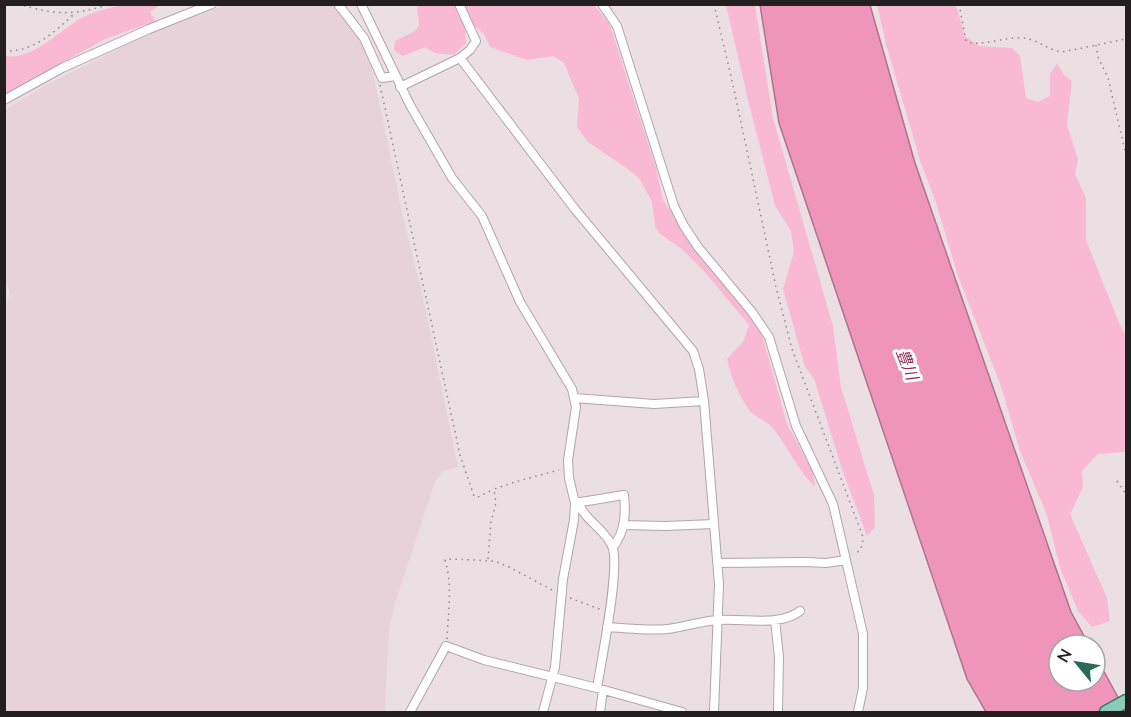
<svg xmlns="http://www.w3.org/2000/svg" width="1131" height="717" viewBox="0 0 1131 717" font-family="Lato,'Noto Sans JP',sans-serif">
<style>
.built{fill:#e7d2da}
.green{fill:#f9b9d2}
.water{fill:#f095ba;stroke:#b2718c;stroke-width:1.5}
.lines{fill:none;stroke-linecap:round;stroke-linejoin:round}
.minor-casing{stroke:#b2a5aa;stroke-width:10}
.primary-casing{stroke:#347864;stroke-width:15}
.path{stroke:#8f8689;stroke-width:1.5;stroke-dasharray:1.5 4.5;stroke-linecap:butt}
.minor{stroke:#fff;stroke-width:8}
.primary{stroke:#8bcbb8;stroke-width:12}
.labels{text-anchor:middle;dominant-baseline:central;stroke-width:6;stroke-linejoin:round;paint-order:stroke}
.water-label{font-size:16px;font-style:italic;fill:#91285c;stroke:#fff}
</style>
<rect width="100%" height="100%" fill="#ecdfe4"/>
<!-- built -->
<path class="built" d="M226,5H331L336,8L362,40L370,57L375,82L401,208L423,298L458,467L443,471L435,482L394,606L389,631L385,712H5L4,311L10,293L4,277L5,110L47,84L153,32Z"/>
<!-- green -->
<path class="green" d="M124,4L160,5L150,12L155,21L103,40L5,95V56C34,60 58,31 83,17C95,11 111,8 124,4Z
M592,4L598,9L610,25L656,168L663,200L702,258L761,331L787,424L813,472L815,486C803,479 784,440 771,426C765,420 754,417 749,410C738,394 731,378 727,359L743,342L749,325L703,270L683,250L659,233L655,226L652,202L639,178L625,167L588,142L577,127L579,99L564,63L553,56L527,60L490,47L484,34L475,26L465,32L466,43L454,55L435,53L425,47L403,56L394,50L395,41L415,31L419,26L417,5Z
M726,5H755L773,118L833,326L841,387L874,495L875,527L867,536L843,472L814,379L805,367L783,289L794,252L791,231L775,206L748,100Z
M877,5H956L965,36L979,46L1012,48L1020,56L1026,98L1038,102L1050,96V74L1057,63L1064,75L1072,81L1067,124L1078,160L1075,174L1086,198V240L1117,318L1126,337V452L1098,454L1082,471L1083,487L1070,514L1107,598L1110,621L1092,627L1078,611L1060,568L1047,515L1020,451L1001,386L958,276L936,203L920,160L886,44Z"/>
<!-- water -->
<path class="water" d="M760,5H870L915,163L1071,612L1089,645H1059V681H1095V655L1126,712H986L967,679L779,123Z"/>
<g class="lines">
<!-- minor casing -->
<g class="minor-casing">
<path id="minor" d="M338,4L364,38L382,78L395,76
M361,4L410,105L452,178L482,216L520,302L572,389L576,407L568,460L569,478L575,503L574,520L563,579L555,667L543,712
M459,4L476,41L470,50L460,58
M602,4L617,26L674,206L684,226L698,247L752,312L769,337L796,426L833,504L863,634V688L858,712
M400,87L460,58L574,208L693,351L699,369L704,401L719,584L714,712
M4,100L62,68L149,29L212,4
M574,398L654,404L704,401
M578,502C585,521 605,529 612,546C621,565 601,663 597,688
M575,503L624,495C626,514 625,532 613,547
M624,525L665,526L714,524
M717,563L806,562L826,563L846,560
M775,620L779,657L778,712
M607,627C627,628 648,631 668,629C685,627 701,621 718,620C744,618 779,627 800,611
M410,712L446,646L484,660L597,688L682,712
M600,712L603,690"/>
</g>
<!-- primary casing -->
<g class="primary-casing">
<path id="primary" d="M1106,712L1126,701"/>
</g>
<!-- path -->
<path class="path" d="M18,4C55,15 73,16 110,4
M714,4L733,85L776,287L792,349L862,534C864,544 862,548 855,555
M959,4L966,41C980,48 1005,36 1022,38C1038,39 1047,50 1062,52L1126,39
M1096,45L1098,57L1108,78L1126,155
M4,51C34,52 53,33 73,15
M380,85L460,455L474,496L478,497L494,489
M1117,481L1126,494
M488,559L491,522L496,503L494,489L518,481L559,470
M570,598L602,610
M447,639C448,612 453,586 445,560L451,559L494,561L509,567L554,591"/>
<!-- minor -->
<use href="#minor" class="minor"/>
<!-- primary -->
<use href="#primary" class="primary"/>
</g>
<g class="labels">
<!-- water labels -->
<g class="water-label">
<text transform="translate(908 364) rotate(69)">豊川</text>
</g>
</g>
<!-- border -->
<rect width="1131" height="717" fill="none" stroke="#231e20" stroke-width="12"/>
<!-- north arrow -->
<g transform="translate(1077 663) rotate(300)"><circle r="28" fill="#ffffff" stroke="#a7a5a6" stroke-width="1.5"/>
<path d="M0-4.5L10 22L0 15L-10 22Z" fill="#2c6956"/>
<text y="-9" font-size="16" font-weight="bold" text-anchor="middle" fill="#231e20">N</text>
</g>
</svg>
